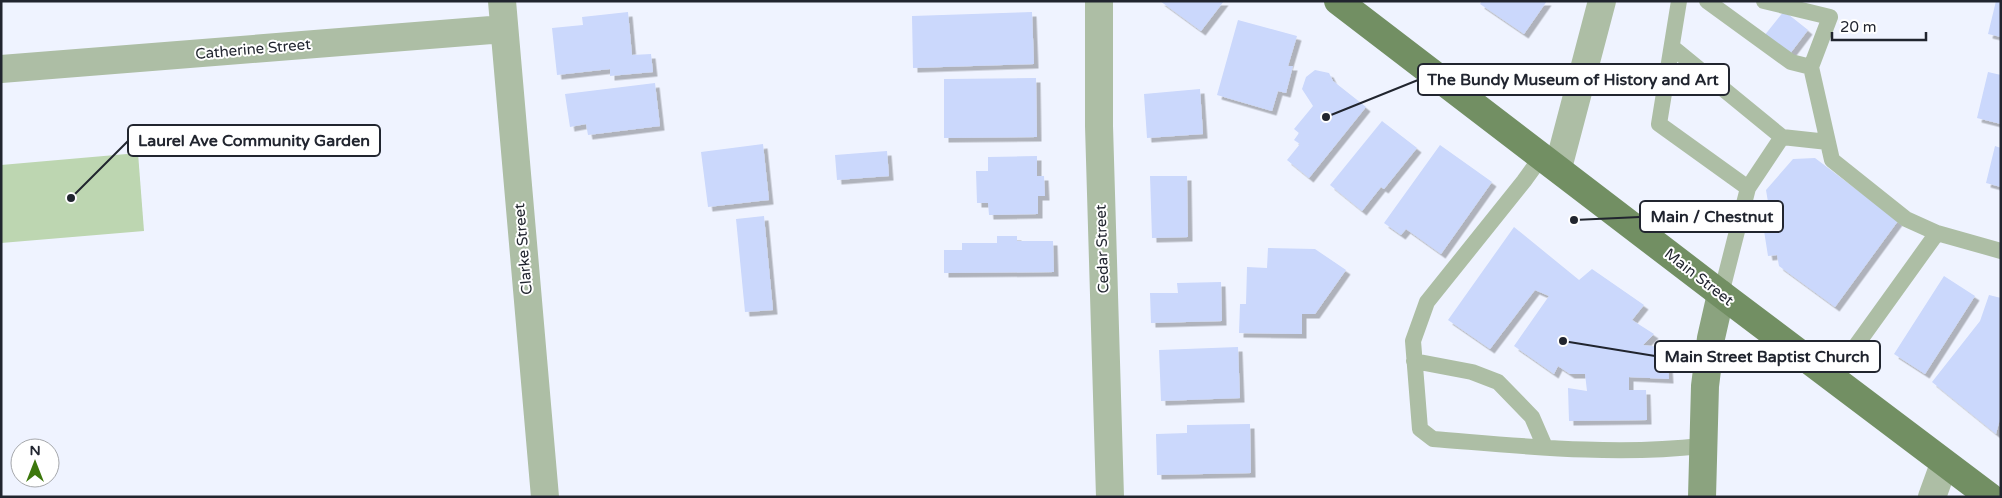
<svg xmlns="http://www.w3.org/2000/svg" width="2002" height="498" viewBox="0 0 2002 498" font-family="'Varela Round',sans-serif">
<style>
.green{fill:#bdd6b1}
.building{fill:#cbd8fc;filter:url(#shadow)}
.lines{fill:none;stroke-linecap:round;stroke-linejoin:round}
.lane{stroke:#adbea5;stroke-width:16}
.street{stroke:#adbea5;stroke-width:28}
.secondary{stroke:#8ba37f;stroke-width:28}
.primary{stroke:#728f63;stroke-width:28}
.labels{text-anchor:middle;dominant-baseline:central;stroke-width:4;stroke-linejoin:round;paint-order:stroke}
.street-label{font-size:15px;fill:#21252f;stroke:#fff}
.leader{fill:none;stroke:#21252f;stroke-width:2}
.callout-dot{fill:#21252f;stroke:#fff;stroke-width:2}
.callout{fill:#fff;stroke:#21252f;stroke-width:2}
.callout-label{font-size:16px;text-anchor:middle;font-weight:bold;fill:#21252f}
</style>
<defs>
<filter id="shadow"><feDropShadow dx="4.5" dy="4.5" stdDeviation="0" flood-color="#0004"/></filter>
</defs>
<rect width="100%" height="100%" fill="#eff3ff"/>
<!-- green -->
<path class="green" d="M138,153L144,231L1,243V165Z"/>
<!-- building -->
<path class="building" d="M1160,1H1224L1201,31Z
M1482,1H1547L1524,34L1480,4Z
M1996,1L2001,3V37L1988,34Z
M1784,11L1808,30L1789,55L1764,36Z
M628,12L632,55L651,54L653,72L610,76V69L557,75L552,28L583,25L582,17Z
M1032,12L1034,64L913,68L912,16Z
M1238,20L1297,36L1288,66H1293L1286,93L1278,91L1272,111L1217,95Z
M1315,70L1329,73L1333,81L1366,107L1309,178L1287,160L1300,144L1294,140L1299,133L1294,129L1313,106L1302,89L1306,77Z
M1988,72L2001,75V124L1977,118Z
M1036,78L1037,137L944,138V79Z
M655,83L660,126L588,135L586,124L570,127L565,94Z
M1200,89L1203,134L1147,138L1144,94Z
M1382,121L1417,148L1384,189L1381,187L1362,211L1330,185Z
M763,144L769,200L708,207L701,152Z
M1440,145L1492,182L1441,254L1406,229L1401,235L1384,223Z
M1995,146L2001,148V187L1986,183Z
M887,151L889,176L837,180L835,155Z
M1037,156V176H1044L1045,196H1038V214L989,215L988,203H977L976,171H988V157Z
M1815,158L1898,221L1835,307L1779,266L1777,255L1768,256L1762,218L1770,214L1766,190L1793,159Z
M1150,176H1187L1188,237L1152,238Z
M764,216L773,310L745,312L736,219Z
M1514,227L1579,280L1592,269L1644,305L1632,320L1654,334L1643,345L1667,348L1669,379L1629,377V390H1646L1647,420L1569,421L1568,388L1587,391L1585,374H1570L1558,366L1554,374L1514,346L1549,296L1535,290L1490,349L1448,320Z
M997,236H1017V241H1053L1054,272L944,273V250H962V243H997Z
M1268,248L1315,249L1346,270L1315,314H1302V334L1239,333L1240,304H1246L1247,267L1267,268Z
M1944,276L1975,296L1925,374L1894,354Z
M1221,282L1222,321L1151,323L1150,293H1178L1177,283Z
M1989,295L2001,298V415L1996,434L1932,382L1980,321Z
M1238,347L1240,398L1161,401L1159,350Z
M1250,424L1251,473L1157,475L1156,434L1187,433V425Z"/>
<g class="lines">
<!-- lane -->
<path class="lane" d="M1679,1L1659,124L1748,188L1721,294
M1707,1L1791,62L1811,67
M1764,1L1830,17L1811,67L1832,160L1906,219L1937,233
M1672,47L1782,137
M1542,156L1524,181L1427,302L1413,341L1420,429L1433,439C1523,446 1612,456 1702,446
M1748,188L1782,137L1828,142
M1414,361L1472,372L1498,382L1532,417L1545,447
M1832,379L1937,233L2001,251"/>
<!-- street -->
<path class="street" d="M502,1L545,497
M1099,1V126L1110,497
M1,69L504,29
M1558,168L1602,1
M1932,497L1944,464"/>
<!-- secondary -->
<path class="secondary" d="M1702,497L1705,386L1711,338L1721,294"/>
<!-- primary -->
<path class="primary" d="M1338,1L1721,294L1990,497"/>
</g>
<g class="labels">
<!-- street labels -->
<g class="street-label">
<text transform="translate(253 49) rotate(-5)">Catherine Street</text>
<text transform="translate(523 249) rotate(-95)">Clarke Street</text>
<text transform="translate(1102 249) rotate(-92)">Cedar Street</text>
<text transform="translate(1699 277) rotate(38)">Main Street</text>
</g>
</g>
<!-- callouts -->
<path class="leader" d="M1326 117L1418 80M71 198L128 141M1574 220L1640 217M1563 341L1655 356"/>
<g class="callout-dot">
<circle cx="1326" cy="117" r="5"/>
<circle cx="71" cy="198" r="5"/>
<circle cx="1574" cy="220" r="5"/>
<circle cx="1563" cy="341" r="5"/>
</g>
<g class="callout">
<rect x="1418" y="64" width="311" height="31" rx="5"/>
<rect x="128" y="125" width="252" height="31" rx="5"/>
<rect x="1640" y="201" width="143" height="31" rx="5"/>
<rect x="1655" y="341" width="225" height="31" rx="5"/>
</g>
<g class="callout-label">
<text x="1573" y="85">The Bundy Museum of History and Art</text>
<text x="254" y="146">Laurel Ave Community Garden</text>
<text x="1712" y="222">Main / Chestnut</text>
<text x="1767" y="362">Main Street Baptist Church</text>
</g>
<!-- border -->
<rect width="2002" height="498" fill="none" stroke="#21252f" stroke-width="5"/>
<!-- north arrow -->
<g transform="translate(35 463)"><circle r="24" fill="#ffffff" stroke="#a6a8ac"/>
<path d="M0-4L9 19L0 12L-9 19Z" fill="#3c770c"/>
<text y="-8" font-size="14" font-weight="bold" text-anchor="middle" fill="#21252f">N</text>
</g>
<!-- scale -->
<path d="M1832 32v8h94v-8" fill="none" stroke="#21252f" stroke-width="2.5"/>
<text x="1840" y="32" font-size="15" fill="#21252f" stroke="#ffffff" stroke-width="4" paint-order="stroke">20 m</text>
</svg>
